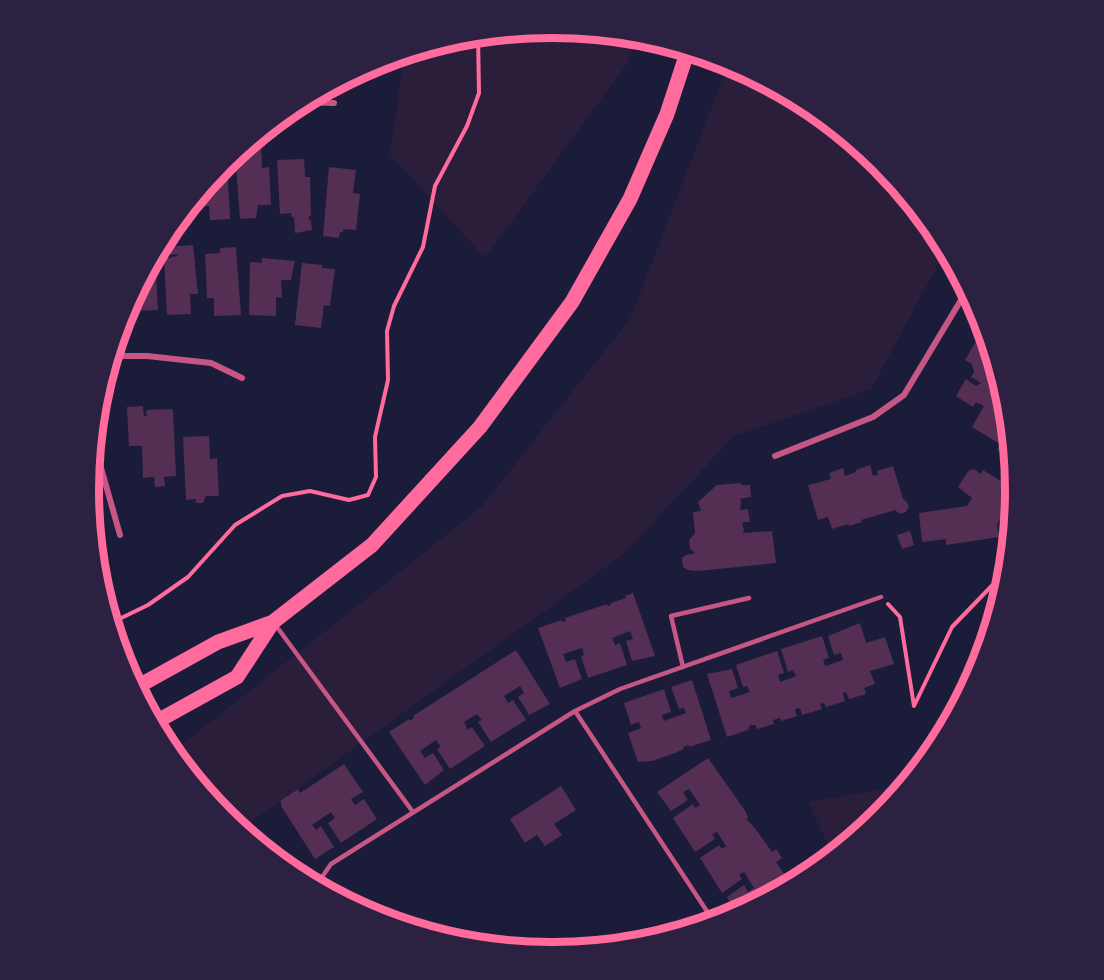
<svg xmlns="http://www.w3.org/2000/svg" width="1104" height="980" viewBox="0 0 1104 980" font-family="'Open Sans',sans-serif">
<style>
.green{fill:#2a1e3b}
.building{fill:#542f53}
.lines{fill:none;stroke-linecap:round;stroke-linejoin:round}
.path{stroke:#ff6b9d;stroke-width:4}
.service{stroke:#c65784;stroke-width:4.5}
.minor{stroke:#c65784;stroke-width:6}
.primary{stroke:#ff6b9d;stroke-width:15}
.rim{fill:none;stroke:#ff6b9d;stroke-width:8}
</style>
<rect width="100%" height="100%" fill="#1b1b3a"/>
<!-- green -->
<path class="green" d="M552,27L637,35L629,61L485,258L390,155L404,54L462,36Z
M729,62C755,76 786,89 810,106C859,140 918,197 946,250L871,389L734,436L624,554L240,830L231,822L183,744L481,507L630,319Z
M906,785L879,818L833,856L808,802Z"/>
<!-- building -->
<path class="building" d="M261,145L262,168L269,167L271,205H258L256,218L240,219L235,154L245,146Z
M304,159L305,177H310L311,216H309V220H311L312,230L295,233L294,217H292L291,213L280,214L277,160Z
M227,161L230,219L210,220L209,206H196V198Z
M329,167L356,170L353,193L360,194L356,230L343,229V232H340L339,238L323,236Z
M193,245L198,294H190L191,314L167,315L164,257L168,256V258L177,256L178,254L169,255V247Z
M236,247L241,315L214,316V298H207L205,254L220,253V248Z
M155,256L158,310L131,311L130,302Z
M262,258L295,261L291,280H281L282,298L276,297V316L249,315L250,262L262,263Z
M302,263L322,265V268L335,269L330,306L324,305L321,328L295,325Z
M979,336L989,342L1006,400L1012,459L997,450L1000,444L972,427L984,406L976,402L973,407L956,396L966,379L976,386L981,383L971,377L974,372L972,364L965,360Z
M143,406L144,416H147L146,410L173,409L176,476L164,477L165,486L155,487L154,477L143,478L142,446H129L127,407Z
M209,436L210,459L217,458L219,496H206L203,503H196V499L186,500L183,437Z
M870,465L873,476L878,475L877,471L893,466L903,499L907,502L909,507L906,512L900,514L895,510L861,520L862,522L849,526L848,524L832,529L828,517L818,520L808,485L831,479L829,473L843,468L845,476L856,472V470Z
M974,469L981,474L983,470L1006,484L1000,494L1005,496L1006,509L997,524L999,537L946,545V539L922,542L919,513L967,506L972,498L958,487L969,470Z
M741,483V485H750L751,497L739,499L741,500L740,510L748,509L750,522H742L744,531L742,533L772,531L776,563L698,571L688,570L683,567L682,558L686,555L695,553L690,549L689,540L695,533L693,512L701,511L698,502L717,485Z
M910,531L914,545L902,549L897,535Z
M633,593L655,656L632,661L626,641L633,639L630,631L612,638L615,645L620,643L627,665L588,678L581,656L584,655L582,648L563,654L566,662L575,659L582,679L560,688L538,628L561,620L562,622L566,621L565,618L607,604L608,606L611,605V603L626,598L625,596Z
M860,623L866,643L885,637L894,664L870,671L875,684L864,688L866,694L849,699L846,692L843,693L845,701L826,707L824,703L820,704L822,709L802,715L800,708L795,709L797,716L781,721L780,718L773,720L774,724L757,729L755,725H750L748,730L727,737L707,674L732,669L738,688L729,691L731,698L750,692L747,686L743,687L736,665L777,651L784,673L778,675L780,682L796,676L793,670L788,672L781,649L822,636L829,658L823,660L825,666L843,660L841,653L834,655L828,636Z
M516,650L550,704L529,715L518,697L524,693L520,686L504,696L508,703L513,700L526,720L491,742L478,722L482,720L477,714L464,722L468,730L472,727L485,746L450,769L437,749L441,747L436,740L420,751L425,758L433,753L444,770L425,785L389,732L409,719L410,721L414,718L413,716Z
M692,680L711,740L689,747V745L683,747L684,749L675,753L652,761L638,762L628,733L641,728L639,722L631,725L624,703L664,689L671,712L662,715L664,721L686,713L684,708L679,709L671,687Z
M708,758L746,812L748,818L746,819L755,828L772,852L776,849L782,858L776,862L790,883L736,914L727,897L744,885L748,892L754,888L744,872L739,875L742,879L722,893L700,858L719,845L722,849L726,846L717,832L712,834L715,839L695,852L673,818L693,804L695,808L700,805L689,789L683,792L688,800L671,811L657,792Z
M344,764L363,792L351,799L355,805L364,799L377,819L341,843L328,823L335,818L331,812L312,825L316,830L321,826L334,847L315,859L281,806L282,805L280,801L298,789L300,793Z
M561,786L576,810L554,824L562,835L545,846L537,835L525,843L510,819Z"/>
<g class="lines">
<!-- path -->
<path class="path" d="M888,604L900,617L914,706L952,627L1007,570
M111,623L148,605L188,577L235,525L282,496L310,491L349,500L368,495L376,477L375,437L388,380L387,331L394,306L423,247L435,186L467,126L479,93L478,34"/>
<!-- service -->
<path class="service" d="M274,623L413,812
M683,667L671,616L749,598
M575,711L714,922
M321,889L322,877L331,864L575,711L620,689L881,597"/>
<!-- minor -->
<path class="minor" d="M300,102L334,103
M111,356H147L211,363L242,378
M94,443L120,535
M775,456L873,417L904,395L967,290"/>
<!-- primary -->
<path class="primary" d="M135,688L218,642L273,622L372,545L480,427L572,302L630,199L667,114L688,50
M154,723L237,677L273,622"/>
</g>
<!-- crop -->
<path d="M0 0H1104V980H0ZM551 38H553A452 452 0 0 1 1005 490V490A452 452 0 0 1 553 942H551A452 452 0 0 1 99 490V490A452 452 0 0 1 551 38Z" fill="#2d2142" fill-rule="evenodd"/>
<path class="rim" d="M551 38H553A452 452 0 0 1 1005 490V490A452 452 0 0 1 553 942H551A452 452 0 0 1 99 490V490A452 452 0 0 1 551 38Z"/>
</svg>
